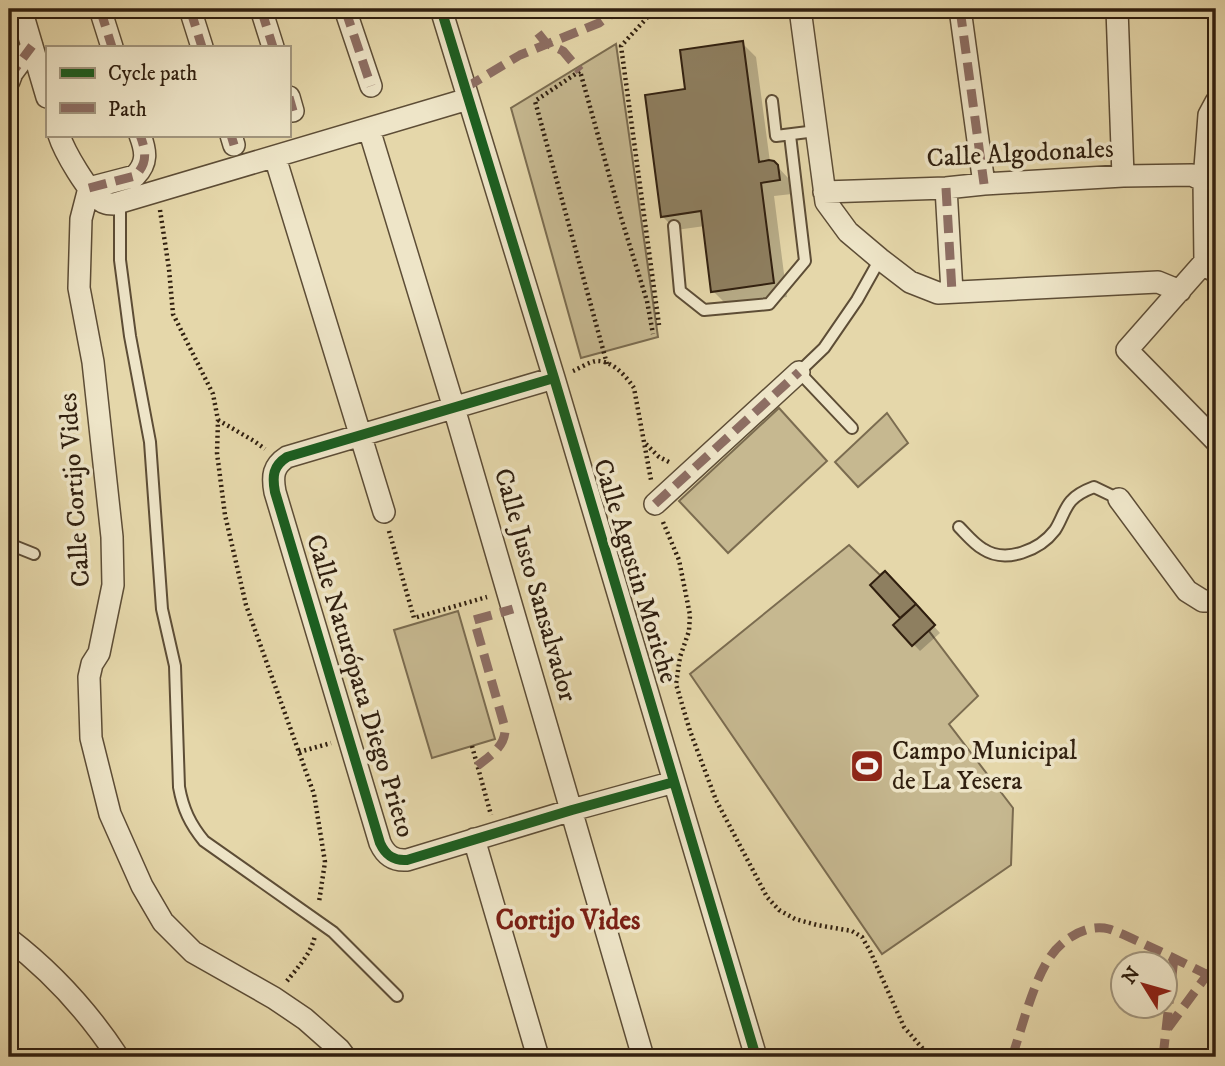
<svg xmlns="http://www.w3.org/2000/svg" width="1225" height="1066" viewBox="0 0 1225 1066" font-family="'IM FELL DW Pica',serif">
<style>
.green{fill:#c6b890;stroke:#7b6c50;stroke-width:2}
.shadow{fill:#0003}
.building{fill:#8e7f60;stroke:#301f0f;stroke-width:2}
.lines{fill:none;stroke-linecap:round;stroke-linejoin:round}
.lane-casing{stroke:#5d4d36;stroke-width:14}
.street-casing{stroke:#5d4d36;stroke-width:24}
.path{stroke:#301f0f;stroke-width:4.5;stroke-dasharray:2 3.5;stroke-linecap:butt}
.lane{stroke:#eee5c8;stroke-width:10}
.street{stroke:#eee5c8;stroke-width:21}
.quiet{stroke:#8d6e63;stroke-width:9;stroke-dasharray:18 9;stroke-linecap:butt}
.cycleway-casing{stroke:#eee5c8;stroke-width:15}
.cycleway{stroke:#1b5e20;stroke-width:10}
.labels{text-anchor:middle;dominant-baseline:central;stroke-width:7;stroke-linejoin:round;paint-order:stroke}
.street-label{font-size:26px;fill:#301f0f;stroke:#eee5c8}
.poi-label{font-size:26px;fill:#301f0f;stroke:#eee5c8;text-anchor:start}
.neighbourhood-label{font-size:28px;font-weight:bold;fill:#7a1f14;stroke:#eee5c8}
</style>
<rect width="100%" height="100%" fill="#e5d7aa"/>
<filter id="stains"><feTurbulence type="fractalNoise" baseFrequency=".00286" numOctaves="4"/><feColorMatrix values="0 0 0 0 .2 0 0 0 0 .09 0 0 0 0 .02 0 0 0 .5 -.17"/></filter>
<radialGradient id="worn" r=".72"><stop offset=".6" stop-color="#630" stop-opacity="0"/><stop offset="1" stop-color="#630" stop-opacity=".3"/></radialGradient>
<!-- green -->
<path class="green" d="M616,44L658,337L581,358L511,108Z
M779,408L827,461L728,553L679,501Z
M887,413L908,443L858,487L835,462Z
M849,545L880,575L885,571L935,625L929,631L978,696L949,724L1013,808L1011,865L882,954L690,674Z
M458,611L495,739L432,758L394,630Z"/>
<!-- shadow -->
<path class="shadow" d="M742,43L756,57L770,162L775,164L789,179L792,194L774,196L787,297L727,305L713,291L705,226L676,230L662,216L687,90Z
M892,580L940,633L920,651L895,625L903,618L872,585Z"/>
<!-- building -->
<path class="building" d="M743,41L759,162L769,160L774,161L778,165L780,180L761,183L774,283L711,292L701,211L661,217L645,95L685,89L680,50Z
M885,571L916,604L900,618L870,585Z
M916,604L935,625L912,646L893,625Z"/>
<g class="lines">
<!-- lane casing -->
<g class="lane-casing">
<path id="lane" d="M772,101L776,136L816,131
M120,203V260L130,336L150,442L162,609L175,666L179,787C183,809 190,824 204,841L333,932L397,996
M674,226L680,291L704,310L769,304L805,261L790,135
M852,428L799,372L824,348L857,300L880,259
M959,527C966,534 974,544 983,549C1006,564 1040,550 1055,530C1061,521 1064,509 1071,501C1077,494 1086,490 1094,487L1119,499
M9,544L34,554"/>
</g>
<!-- street casing -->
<g class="street-casing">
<path id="street" d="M21,9L47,97
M100,9L112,47
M190,9L202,47
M261,9L273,47
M345,9L371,86
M441,9L554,378L756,1057
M800,9L826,202L848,232L880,259L910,282L938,293L1158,282L1180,291
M960,9L984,184
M1117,9L1123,176
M9,81L12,73L32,46
M289,97L293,111
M1216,102L1209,115L1204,181L1205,262L1216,273
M369,129L454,408L643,1057
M59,135C64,151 88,193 103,202C108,204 108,204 114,204L468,99
M231,135L234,145
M275,157L384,512
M89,188L81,219L79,288L93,362L112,537L113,585L99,653L92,664L89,677L91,738L110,814L142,886L163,922L193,952L274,998L305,1019L339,1049L345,1057
M89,188L135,176C148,163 146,151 140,135
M946,188L952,292
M824,192L946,188L984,184L1123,176L1192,175L1216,187
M1216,249L1127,350L1216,441
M554,378L287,457C273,466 272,476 275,492L380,843C386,856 394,861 407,860L572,810L674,782
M1119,499L1187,591L1203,601H1216
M655,504L799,372
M474,839L538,1057
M9,939C52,972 89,1013 118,1057"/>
</g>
<!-- path -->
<path class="path" d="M655,9L621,46L659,325
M462,14L477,9
M160,210L169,269L173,314L213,394L218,420L217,453L225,515L246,605L314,794L325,862L319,902
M607,364L535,101L580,71L620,214L647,301L653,334
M573,371C580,368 589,362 596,361C612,360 626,376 634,388L651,480
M218,420L254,441L265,449
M646,444L659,457L669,462
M663,522L679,560L690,615L689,631L680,657L676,684L690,731L716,800L767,897L779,910L795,919L817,925L852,931L862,937L870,951L904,1027L930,1057
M389,531L414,618L487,597
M472,746L491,815
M299,752L331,743
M287,981C297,968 312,953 315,935"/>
<!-- lane -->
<use href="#lane" class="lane"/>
<!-- street -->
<use href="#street" class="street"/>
<!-- quiet -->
<path class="quiet" d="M100,9L112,47
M190,9L202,47
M261,9L273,47
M345,9L371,86
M960,9L984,184
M538,33L546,43L563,51L580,71
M9,81L12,73L32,46
M465,88L520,55L599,23L619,9
M289,97L293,111
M231,135L234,145
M89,188L135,176C148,163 146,151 140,135
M946,188L952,292
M655,504L799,372
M477,766C490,756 506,746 505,728L474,620L513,609
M1168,1028L1207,975L1216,966
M1012,1057C1022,1028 1033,982 1050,957C1062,939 1087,923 1109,929C1121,933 1133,939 1144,944C1168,955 1192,967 1216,979
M1163,1057L1174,958"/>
<!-- cycleway casing -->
<g class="cycleway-casing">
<path id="cycleway" d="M441,9L554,378L756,1057
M554,378L287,457C273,466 272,476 275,492L380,843C386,856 394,861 407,860L572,810L674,782"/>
</g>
<!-- cycleway -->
<use href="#cycleway" class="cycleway"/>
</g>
<!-- icons -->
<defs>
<g id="stadium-square" transform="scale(1.75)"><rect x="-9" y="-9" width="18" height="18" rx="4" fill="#8f2418" stroke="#eee5c8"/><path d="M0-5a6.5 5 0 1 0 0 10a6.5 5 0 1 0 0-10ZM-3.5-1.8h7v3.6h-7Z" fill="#fff"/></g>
</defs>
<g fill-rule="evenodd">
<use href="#stadium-square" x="867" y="766"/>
</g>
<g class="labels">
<!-- street labels -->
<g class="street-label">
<text transform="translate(1020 154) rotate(-3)">Calle Algodonales</text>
<text transform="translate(75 490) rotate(-94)">Calle Cortijo Vides</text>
<text transform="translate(635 571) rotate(73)">Calle Agustin Moriche</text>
<text transform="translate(535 585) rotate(74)">Calle Justo Sansalvador</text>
<text transform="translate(360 686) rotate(73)">Calle Naturópata Diego Prieto</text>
</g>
<!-- poi labels -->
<g class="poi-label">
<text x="892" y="751">Campo Municipal<tspan x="892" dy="30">de La Yesera</tspan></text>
</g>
<!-- neighbourhood labels -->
<g class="neighbourhood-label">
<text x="568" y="920">Cortijo Vides</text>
</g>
</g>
<!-- margin -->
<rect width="1225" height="1066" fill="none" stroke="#e5d7aa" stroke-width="35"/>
<rect x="10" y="10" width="1204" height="1045" fill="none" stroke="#301f0f" stroke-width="3.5"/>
<rect x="18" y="18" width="1190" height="1031" fill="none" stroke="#301f0f" stroke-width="2"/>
<!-- legend -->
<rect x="46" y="46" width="245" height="91" fill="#eee5c8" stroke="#a2967e" stroke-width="2"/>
<rect x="60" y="68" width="35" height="10" fill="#1b5e20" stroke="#a2967e" stroke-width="2"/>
<text x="108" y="80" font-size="21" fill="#301f0f">Cycle path</text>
<rect x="60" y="103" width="35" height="10" fill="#8d6e63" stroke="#a2967e" stroke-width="2"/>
<text x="108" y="116" font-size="21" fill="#301f0f">Path</text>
<!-- north arrow -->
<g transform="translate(1144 985) rotate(307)"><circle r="33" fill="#eee5c8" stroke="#a2967e" stroke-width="2"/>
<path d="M0-5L12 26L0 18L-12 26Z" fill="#8f2418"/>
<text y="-10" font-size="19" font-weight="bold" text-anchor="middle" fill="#301f0f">N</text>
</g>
<rect width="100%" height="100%" filter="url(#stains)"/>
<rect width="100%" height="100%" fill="url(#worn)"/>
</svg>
